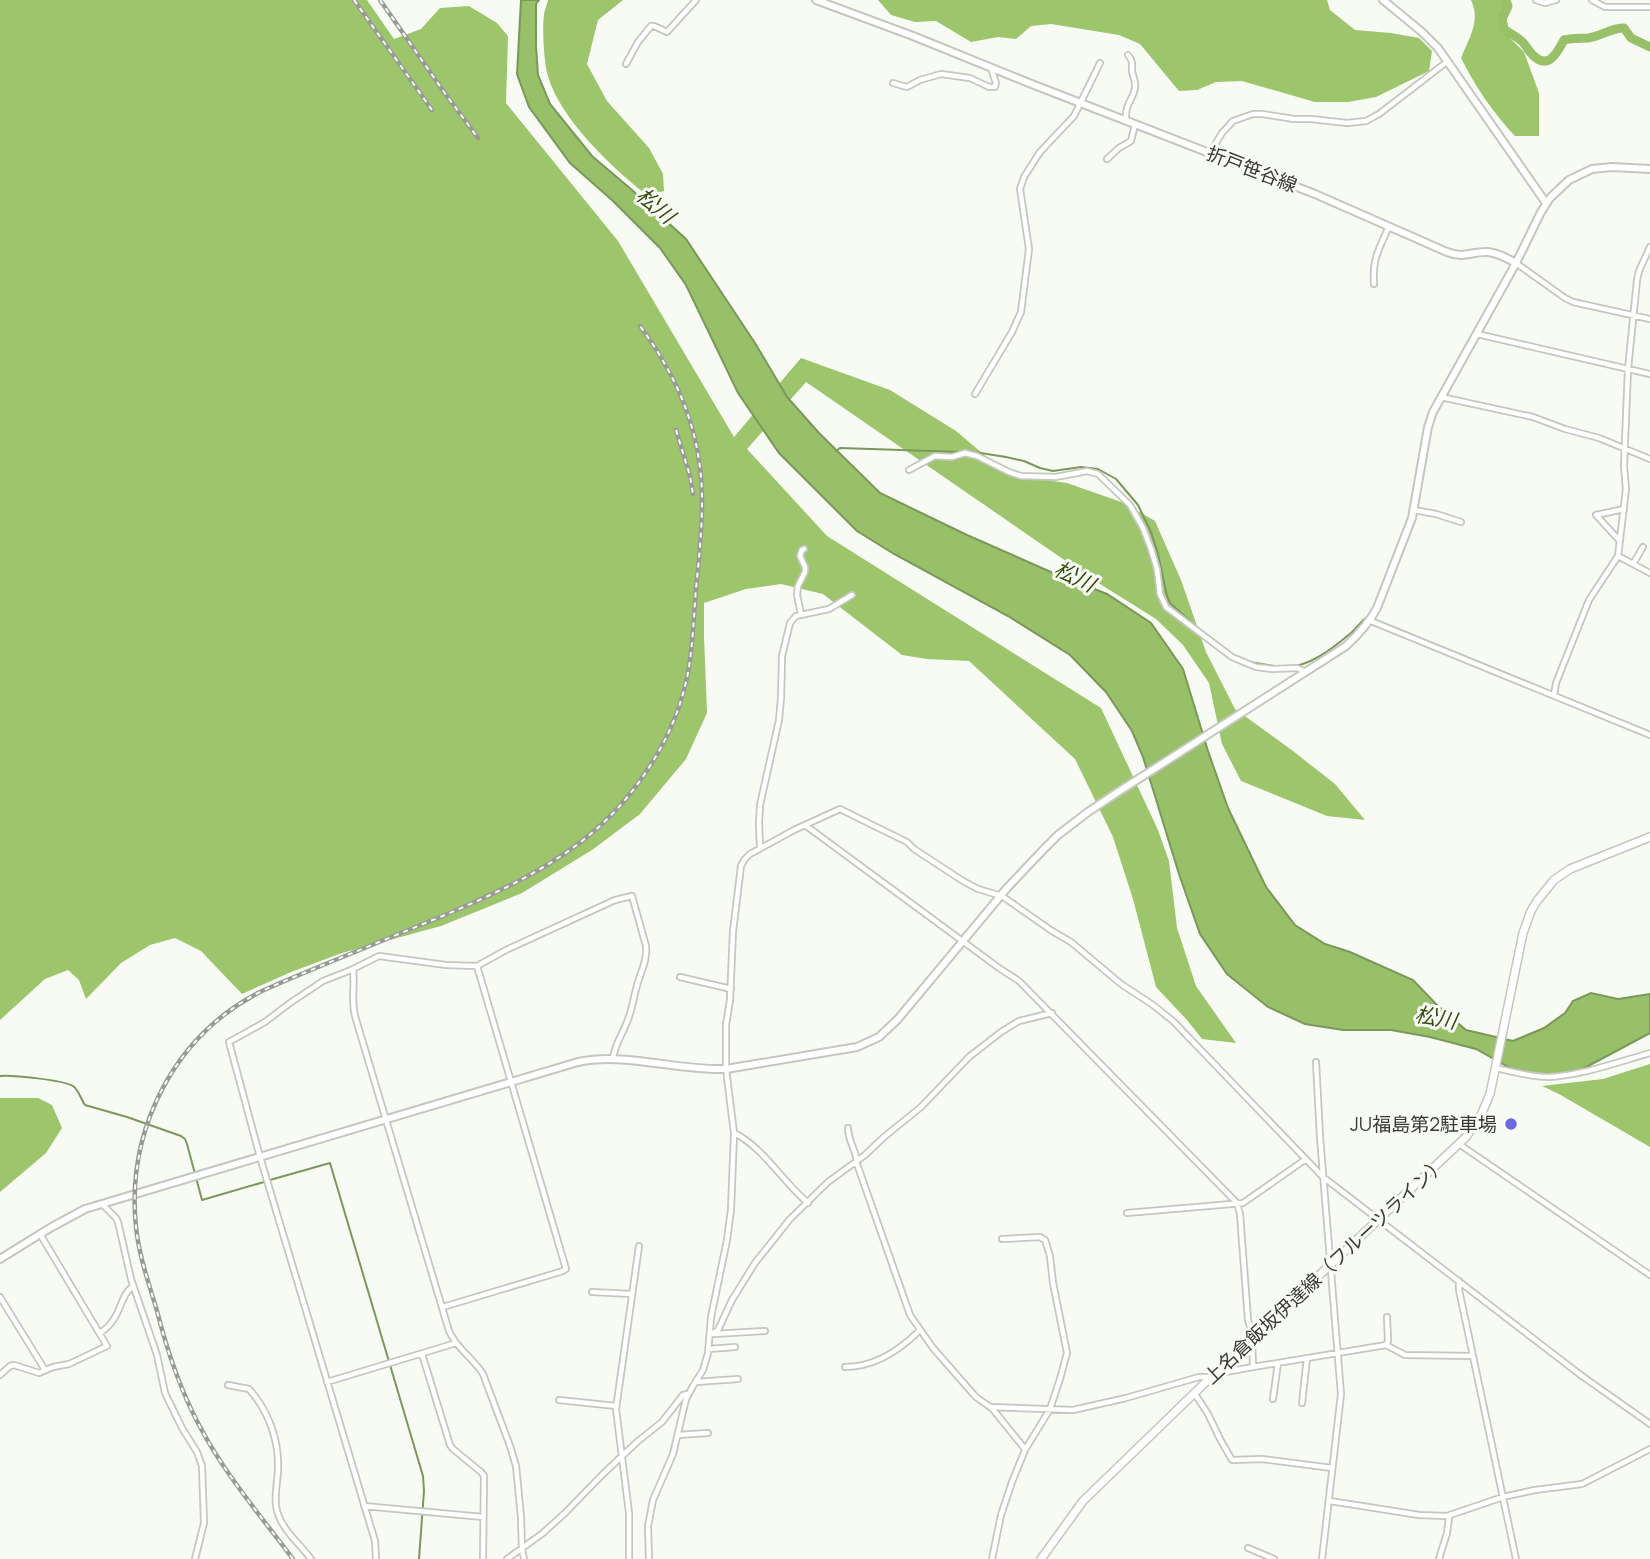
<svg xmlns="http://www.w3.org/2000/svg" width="1650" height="1559" viewBox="0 0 1650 1559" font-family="Manrope,'Noto Sans JP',sans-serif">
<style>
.forest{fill:#9cc56c}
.water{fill:#97c068;stroke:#7b985a;stroke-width:2}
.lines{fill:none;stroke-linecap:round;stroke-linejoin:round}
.stream{stroke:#7b985a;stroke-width:2}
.river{stroke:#97c068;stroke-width:9}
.street-casing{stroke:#c4c7c0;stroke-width:8}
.secondary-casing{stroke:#c4c7c0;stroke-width:10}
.primary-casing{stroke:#c4c7c0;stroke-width:10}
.street{stroke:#fff;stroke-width:4.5}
.secondary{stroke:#fff;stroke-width:6}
.primary{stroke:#fff;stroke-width:7}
.rail-casing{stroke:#989a95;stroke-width:4.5}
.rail{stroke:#f8fbf4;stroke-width:2;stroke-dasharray:5;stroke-linecap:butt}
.poi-dot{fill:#6a6ae4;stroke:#f8fbf4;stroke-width:2.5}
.labels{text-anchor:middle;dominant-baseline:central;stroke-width:6;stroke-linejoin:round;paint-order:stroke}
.street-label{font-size:19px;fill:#393a38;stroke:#f8fbf4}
.poi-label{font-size:19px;fill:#393a38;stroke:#f8fbf4;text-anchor:end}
.water-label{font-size:21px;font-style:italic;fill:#344d0e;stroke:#f8fbf4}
</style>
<rect width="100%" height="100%" fill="#f8fbf4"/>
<!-- forest -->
<path class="forest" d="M0,0H367L394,39L421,29L440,8L469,6L497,23L508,36L506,103L618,241L734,437L801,358L890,390L956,431L1008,475L1067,483L1124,503L1155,521L1181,580L1206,652L1235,709L1293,751L1335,784L1365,820L1327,816L1241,781L1222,744L1209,683L1183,645L1156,619L1092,579L806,382L747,449L827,536L1101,708L1158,830L1169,861L1177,928L1196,986L1236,1043L1202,1039L1187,1020L1156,987L1133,899L1113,837L1075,759L969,661L927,659L902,655L823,594L781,584L746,589L704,603V637L707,713L686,759L640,814L592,850L522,893L441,926L342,953L291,972L242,994L201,951L175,938L150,945L121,963L86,999L79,980L68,970L45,979L0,1020Z
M548,0H623L598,20L587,64L607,101L649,148L663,174L664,191L648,196C613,169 560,119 548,76C544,64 542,28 544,16C544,11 547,5 548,0Z
M878,0H1327L1330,10L1355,30L1391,33L1419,38L1432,51L1429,71L1376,97L1348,102H1315L1242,81L1216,82L1197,90L1179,91L1140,44L1119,35L1051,24L1031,26L1016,39L998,37L971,42L936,21L915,22L891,15Z
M1471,0H1510L1508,3L1501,29L1524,52L1539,93V136H1515C1493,113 1475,86 1461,58C1469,38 1481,21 1471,0Z
M1650,1064V1147L1559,1094L1542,1086L1603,1079Z
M0,1098H38L52,1105L62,1128L46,1153L0,1192Z"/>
<!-- water -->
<path class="water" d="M521,0H539L536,4V46L538,75L550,104L592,156L632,190L686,239L755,343L787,397L819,433L880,493L967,535L1051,572L1107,594L1151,623L1183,669L1208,751L1228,808L1266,887L1295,925L1325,944L1350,952L1413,980L1436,1004L1466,1030L1513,1041L1544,1028L1565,1013L1573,1001L1591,993L1618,999L1650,994V1033L1579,1071L1545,1075L1512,1069L1476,1049L1430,1037L1391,1030H1343L1305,1024L1268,1007L1227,974L1200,934L1179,874L1143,757L1132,731L1106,692L1070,655L1008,616L894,554L857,531L779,453L738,393L686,285L660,248L613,201L570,163L529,107L517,74Z"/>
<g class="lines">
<!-- stream -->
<path class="stream" d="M836,451L840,448L962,452
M968,451L1006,457L1024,461L1040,468L1053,471L1081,467L1098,469L1116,479L1138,505L1151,532L1158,554L1167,596L1170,603L1202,632
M1373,619L1650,732
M1250,662L1280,667
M1296,666C1317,661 1334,647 1351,633C1357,628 1361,621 1367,617
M0,1076C13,1075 63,1080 73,1086C79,1090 81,1100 85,1105L127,1117L181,1136L185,1139L187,1144L202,1200L264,1182
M270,1180L330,1163L423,1476L424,1491L419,1559"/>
<!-- river -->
<path class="river" d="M1506,0L1508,6L1502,19L1504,29C1509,33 1514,35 1519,39C1524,42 1527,48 1530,52C1547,72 1556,55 1564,40C1573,38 1580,38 1588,38C1601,36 1611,28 1624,28L1631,38L1650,47"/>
<!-- street casing -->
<g class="street-casing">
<path id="street" d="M1536,0L1545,3L1556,0
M1592,0L1605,7H1650
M626,64L638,42L651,26H654L667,32L696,0
M893,83L907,87L920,80L941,74L970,78L989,87H995L996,83L991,68
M1126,120C1125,102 1133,101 1135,88C1136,82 1133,77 1132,71C1132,63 1133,61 1128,55
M1210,153L1222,133L1233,121L1253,114H1262L1294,119H1311L1347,123L1366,121L1379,114L1448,61
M1107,159L1119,148L1131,141L1135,124
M1516,263L1565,298L1573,302L1650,319
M1374,284C1372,258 1379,250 1389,226
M1477,334L1650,374
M975,394L1012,332L1021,312L1029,249L1020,189L1024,177L1040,152L1074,116L1100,63
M1441,397L1533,417L1565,429L1599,438L1650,459
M909,470L935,456L952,457L965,453L977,456L1009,472L1021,476L1056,477L1087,471L1098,474L1130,505L1143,528L1151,549L1157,569L1160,594L1166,607L1232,657L1256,667L1273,669L1297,668L1306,672
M1414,510L1436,514L1461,522
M1596,515L1619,540
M1596,515L1624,509
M1618,556L1650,573
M1633,564L1643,547
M801,614L797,595L798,586L805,572V567L800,556L802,550L804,549
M1371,621L1650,735
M1554,695L1556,683L1589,600L1618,556L1626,489L1624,466L1628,369L1637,280L1639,271L1650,247
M805,825L999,968L1019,981L1237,1203L1240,1214L1248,1320L1250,1327L1256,1334
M760,848L759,823L760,805L779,720L781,698L782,656L790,623L796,616L829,609L852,595
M353,969C355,985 351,1001 355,1016L449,1331C456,1348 473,1358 483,1374L510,1446L516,1466L521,1517L522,1549L524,1559
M680,977L731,989
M1316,1062L1320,1137L1341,1394L1322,1559
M1496,1068C1513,1072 1531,1077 1549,1077C1583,1075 1618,1062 1650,1053
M848,1128C848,1142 857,1151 857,1164L910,1315L933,1348L968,1388L976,1397L990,1407L1073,1410L1126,1398L1199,1377H1209
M734,1133C762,1146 783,1182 808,1203
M1459,1144L1650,1275
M102,1204L116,1218L118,1222L131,1279L157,1355L165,1393L182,1428L197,1452L202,1466L204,1523L195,1559
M1127,1213L1243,1203L1306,1159
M1459,1281V1290L1516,1559
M592,1292L632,1294
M0,1297L45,1370
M443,1307L563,1271L566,1269L477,966
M100,1333C123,1318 118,1297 133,1286
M714,1334L765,1331
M710,1335L718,1330L732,1300L755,1263L790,1219L828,1182L865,1155L884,1137L921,1107L969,1057L1001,1032L1019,1021L1052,1013
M1252,1339L1253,1367L1386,1345L1388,1341L1387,1317
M1386,1345L1405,1355L1473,1356
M709,1349L735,1347
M422,1354L450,1445L453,1449L481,1472L484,1476L483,1559
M845,1367C875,1367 900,1350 920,1330
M1220,1369L1226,1372L1253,1367
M0,1375L10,1366L14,1365L39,1373L53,1367L69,1364L107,1346L40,1234
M327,1382L456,1343
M696,1382L738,1379
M228,1385L249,1389C268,1410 279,1440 278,1468C278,1482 273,1497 277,1511C282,1530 300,1544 311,1559
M1195,1394L1208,1414L1220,1439L1232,1460L1262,1459L1332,1468
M1273,1399L1278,1363
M559,1400L616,1406
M1302,1403L1307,1358
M991,1407L1025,1449
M678,1435L708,1433
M1330,1501L1419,1515L1447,1516L1449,1518L1447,1533L1439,1559
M364,1506L483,1517
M1447,1516L1503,1497L1535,1490L1582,1484L1650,1449
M1248,1548L1274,1559
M376,1559L375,1541L260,1157L229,1042L265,1022L290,1003L323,981L351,970L379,956L446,965L477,966L506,950L615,900L632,896L646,946C647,959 643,967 639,979C634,993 633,1008 627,1022C622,1035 615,1044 613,1058
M507,1559L543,1533L565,1513L603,1474L637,1442L662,1422L683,1395L688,1394
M629,1559V1513L616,1409L639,1246
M649,1559L648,1526L653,1500L673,1454L686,1399L693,1386L703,1370L708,1353L711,1317L727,1240L731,1210L734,1133L726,1069V1025L730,1000L733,931L741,866L744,860L750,854L794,830L840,809L907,842L914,849L963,881L978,889L1002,896L1052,931L1071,942L1121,984L1153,1005L1173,1021L1323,1177L1582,1376L1650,1424
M992,1559L1001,1515L1012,1482L1025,1450L1050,1409L1060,1379L1067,1353L1053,1283L1050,1256L1045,1240L1040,1237L1002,1239"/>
</g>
<!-- secondary casing -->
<g class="secondary-casing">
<path id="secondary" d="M816,0L913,36L1029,83L1315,194L1447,252C1465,259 1471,251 1488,252C1498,253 1507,258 1516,263
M1383,0L1422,32L1438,48L1546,203
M0,1259L50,1228L85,1209L578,1062C628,1052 676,1071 726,1069L857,1047L879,1037L898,1019L1007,888L1044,849L1058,835L1088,812L1118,792L1346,646C1359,634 1369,623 1377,608L1412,518L1428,427L1433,412L1516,263L1541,212L1550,198L1569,180L1592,169L1612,167L1650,169"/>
</g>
<!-- primary casing -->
<g class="primary-casing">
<path id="primary" d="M1041,1559L1083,1501L1210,1378L1466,1137L1482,1113L1490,1094L1523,933L1531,911L1537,901L1554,880L1570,869L1650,837"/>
</g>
<!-- street -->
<use href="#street" class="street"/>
<!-- secondary -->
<use href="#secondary" class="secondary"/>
<!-- primary -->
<use href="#primary" class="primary"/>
<!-- rail casing -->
<g class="rail-casing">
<path id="rail" d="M354,0L432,110
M380,0L444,92L478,138
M676,430L690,476L693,494
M293,1559C260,1515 223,1472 198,1423C179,1387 167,1350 157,1311C149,1284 139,1256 136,1227C126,1130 174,1035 262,991C284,981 306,972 328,963C367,947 406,931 445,915C513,886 582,854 629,795C659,758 681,715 689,667C693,641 694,615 696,588C699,560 702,530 702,501C702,434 679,379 640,326"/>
</g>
<!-- rail -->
<use href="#rail" class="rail"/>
</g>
<!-- markers -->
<circle class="poi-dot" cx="1511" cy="1124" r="7"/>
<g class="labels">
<!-- street labels -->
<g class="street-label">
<text transform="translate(1252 169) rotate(21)">折戸笹谷線</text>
<text transform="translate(1325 1270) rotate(-43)">上名倉飯坂伊達線（フルーツライン）</text>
</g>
<!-- poi labels -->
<g class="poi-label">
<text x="1497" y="1124">JU福島第2駐車場</text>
</g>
<!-- water labels -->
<g class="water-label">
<text transform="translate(656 205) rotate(40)">松川</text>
<text transform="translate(1075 576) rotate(26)">松川</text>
<text transform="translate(1436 1017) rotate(10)">松川</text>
</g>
</g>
</svg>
